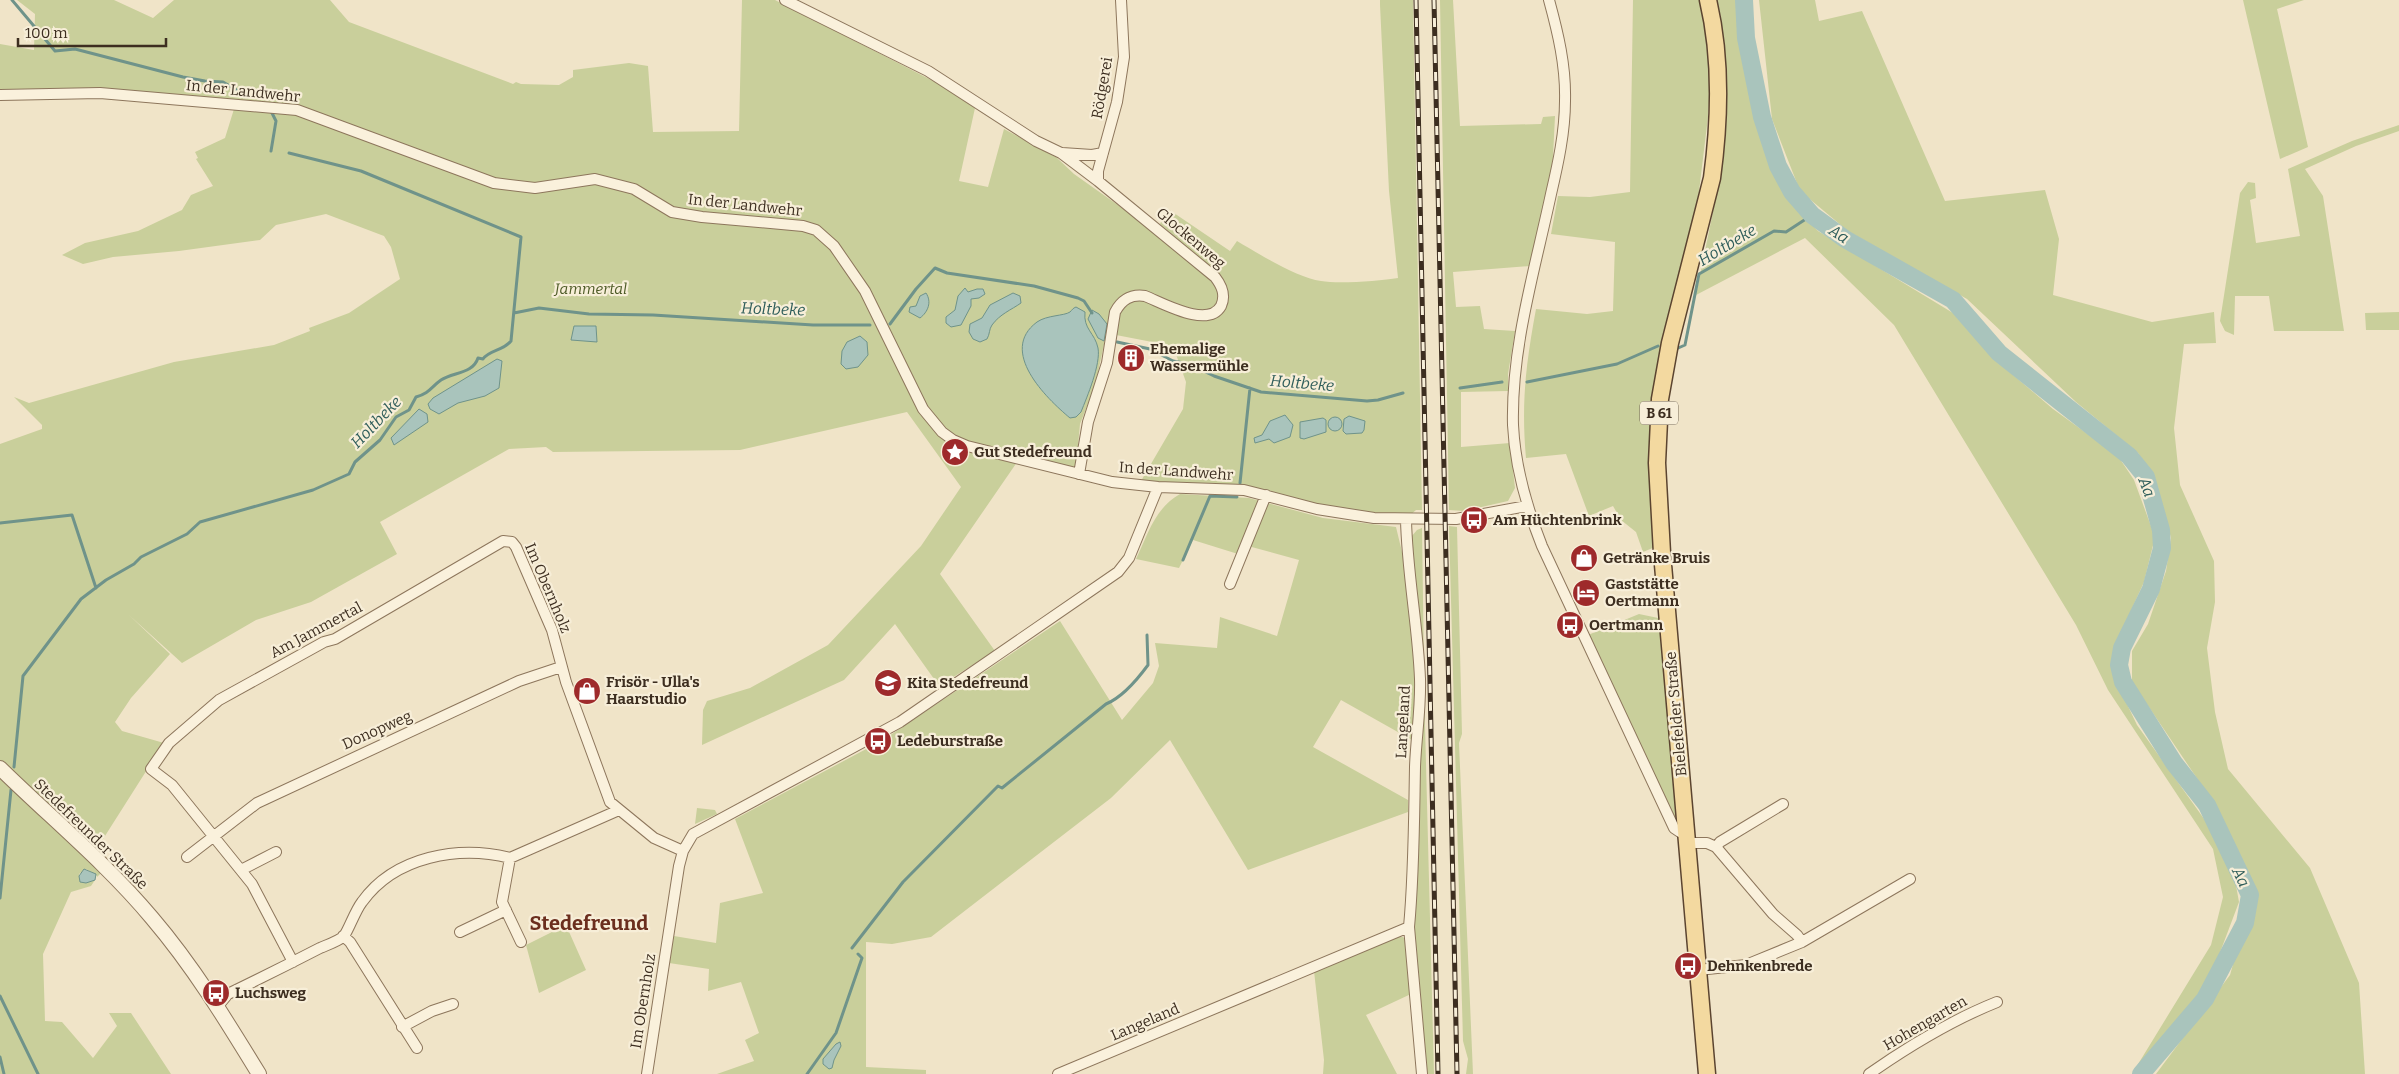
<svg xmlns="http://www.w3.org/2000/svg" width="2399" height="1074" viewBox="0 0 2399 1074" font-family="Bitter,serif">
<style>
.green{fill:#c9cf9b}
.water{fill:#a9c4bc;stroke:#6f938a}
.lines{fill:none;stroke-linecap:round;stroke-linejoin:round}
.stream{stroke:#6f938a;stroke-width:3}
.river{stroke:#a9c4bc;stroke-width:18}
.minor-casing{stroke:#8d765c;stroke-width:12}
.tertiary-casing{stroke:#8d765c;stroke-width:16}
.primary-casing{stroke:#5b4430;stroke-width:19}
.minor{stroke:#faf1dc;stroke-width:10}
.tertiary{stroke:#faf1dc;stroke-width:14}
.primary{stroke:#f3d9a0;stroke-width:16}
.rail-casing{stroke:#3d2e20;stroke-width:5}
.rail{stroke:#f7eed8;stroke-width:3;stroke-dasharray:9;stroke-linecap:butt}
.labels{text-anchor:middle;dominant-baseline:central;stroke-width:4.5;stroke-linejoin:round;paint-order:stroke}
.shield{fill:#f7eed8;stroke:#756857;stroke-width:1}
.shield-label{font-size:14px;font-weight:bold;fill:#3d2e20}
.street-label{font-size:15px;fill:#3d2e20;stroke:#f7eed8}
.park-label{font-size:15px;font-style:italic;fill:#4d5a26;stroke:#f7eed8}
.poi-label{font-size:15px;font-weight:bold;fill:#3d2e20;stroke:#f7eed8;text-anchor:start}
.water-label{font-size:16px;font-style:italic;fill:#2f5d5a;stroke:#f7eed8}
.district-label{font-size:20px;font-weight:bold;fill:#6b2e1e;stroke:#f7eed8}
</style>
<rect width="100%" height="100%" fill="#f0e4c8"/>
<!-- green -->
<path class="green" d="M17,0H114L153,18L174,0H330L349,22L513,84L516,82L521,84L559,85L573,77V70L629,63L648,66L653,132L739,131L742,0H775L941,85L975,108L959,181L988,187L1004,129L1056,157L1074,174L1156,232L1203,261L1160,224L1168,209L1230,251L1237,241C1259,254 1296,277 1321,281C1338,284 1380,281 1398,278L1389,191L1380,5V0H1413L1422,510H1416L1409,516L1371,514L1319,505L1268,492L1141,481L1183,409L1186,382L1173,346L1116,335L1108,326L1095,386L1080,424L1076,467L1064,466L1022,455L940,574L995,651L939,686L895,624L844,680L702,745L703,710L707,701L750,688L828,645L921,546L961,487L907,412L740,450L553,452L546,447L509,449L380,522L397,554L311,602L256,620L182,663L129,615L170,654L131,698L115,722L122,731L164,743L98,847L0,760V444L42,429V425L14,397L29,403L174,362L274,345L310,331L309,328L349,313L400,279L391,247L384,236L326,214L276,225L260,240L179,251L113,257L83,264L62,255L85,243L138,231L182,210L191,195L213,186L196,159L198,158L195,152L225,138L234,109L231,101L0,92V44L34,50L35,14Z
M1440,0H1453L1460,126L1541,124L1543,117L1555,116L1552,177L1530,266L1453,272L1456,307L1480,306L1484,329L1515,331L1508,374V391L1461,392V447L1510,443L1515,488L1508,501L1464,511L1449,510Z
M1633,0H1702L1705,10L1710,87L1708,117L1697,208L1679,275L1653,410L1649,487L1655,547L1643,552L1636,532L1621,520L1613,506L1589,516L1566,454L1526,458C1521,403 1526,363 1536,309L1587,314L1613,311L1615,242L1551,234L1558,196L1590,197L1630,192Z
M1717,0H1736L1742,54L1755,120L1788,199L1818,231L1953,313L1992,357L2053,409L2118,456L2134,480L2155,537L2144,582L2115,646V679L2137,725L2212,830L2235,880L2239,902L2210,979L2138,1074H2132L2211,945L2223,897L2213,849L2108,690L2076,625L1894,325L1805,238L1696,295L1716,197L1727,105L1721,18Z
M1759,0H1815L1819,21L1862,11L1945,201L2045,190L2059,239L2053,295L2152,322L2214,312L2216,343L2184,344L2174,428L2180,485L2214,561L2215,602L2207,648L2215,712L2228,769L2310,868L2359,983L2365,1074H2156L2230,975L2255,886L2217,808L2132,682V651L2148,624L2166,571L2171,538L2155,478L2138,453L2076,402L1967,299L1848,231L1800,191L1772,119Z
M2243,0H2304L2277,9L2308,147L2280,159Z
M2399,125V131L2356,146L2305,169L2323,196L2344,331H2274L2269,296H2235L2234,335L2225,331L2220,321L2240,193L2248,182L2255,183L2256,198L2250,200L2256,243L2300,236L2288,169L2352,141Z
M2399,312V330H2366L2365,313Z
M1180,494L1249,498L1323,518L1396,527L1408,577L1417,683L1412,740L1341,700L1313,747L1408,800V812L1248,870L1170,740L1111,798L931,937L892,944L866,942V1067L926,1070V1074H717L754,1061L745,1040L759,1033L741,982L708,991L709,969L669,963L674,936L716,943L720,903L763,893L735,819L883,740L1060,621L1122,720L1153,683L1159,666L1155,643L1217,648L1220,617L1277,636L1299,560L1248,546L1238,554L1193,540L1179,568L1136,559C1148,534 1155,508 1180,494Z
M1449,526L1457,527L1462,734L1459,743L1473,1074H1466L1468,1059L1463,1041Z
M1422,528L1424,669L1411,537L1417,530Z
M1639,614L1663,619L1678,819H1675L1588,635Z
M1424,686L1434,1074H1425L1413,949L1419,740Z
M0,777L102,872L97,877V876L86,869L79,874L80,882L95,880L91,886L71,892L43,954L45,1021L62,1022L93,1058L117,1026L109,1013H131L171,1074H0Z
M697,808L715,810L717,814L695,824Z
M566,925L586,970L539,993L526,945Z
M1397,937H1403L1407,942L1411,994L1366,1015L1397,1074H1323L1324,1060L1314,971Z"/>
<!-- water -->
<path class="water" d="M965,288L968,292L977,289H983L985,294L979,298L971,299V306L961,325L951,327L946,323V317L955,310L958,296Z
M926,293C932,302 928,312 920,318L909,312L910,307L916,306L920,296Z
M1013,293L1020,296L1021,303C1011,310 1000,314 992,325C989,329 990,334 987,339L980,342L973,339L969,332L970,324L982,318L990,305Z
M1076,307L1085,312C1083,329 1095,333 1098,348C1101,364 1087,397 1081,412L1076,417L1070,418C1046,398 998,351 1037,322C1047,315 1064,316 1070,312C1072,310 1073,308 1076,307Z
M1092,310L1099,314L1107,324L1104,341L1098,338L1088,319Z
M574,326H596L597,342L571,340Z
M860,336L867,342L868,355L858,367L846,369L841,364L842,351L847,342Z
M497,359L502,361L499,388L485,396L458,403L439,414L430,409L428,404L433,398Z
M419,409L427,414L428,422L394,445L391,438Z
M1285,415L1293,425L1290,437L1274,443L1269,439L1255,443L1254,438L1262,435L1270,421Z
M1349,416L1365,421L1364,430L1362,433L1346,434L1343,431L1344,419Z
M1328 424a7 7 0 1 1 14 0a7 7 0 1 1-14 0Z
M1323,418L1326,420V432L1304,439L1300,438V422Z
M84,869L96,874L95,880L86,883L80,882L79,876Z
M840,1042L841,1046L834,1060L832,1068L829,1069L823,1064V1059L836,1044Z"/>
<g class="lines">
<!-- stream -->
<path class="stream" d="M12,0L55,51L75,49L183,77L205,81L223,82L240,92
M271,151L276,121L271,111
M514,313L539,308L589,314L653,315L813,325H870
M890,324L916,289L935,268L947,273L1034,286L1078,298L1084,301L1092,313
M1117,342L1150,349L1173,361L1189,364L1214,376L1261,392L1367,401L1378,400L1403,393
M1676,349L1685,345L1699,274L1774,231L1786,232L1812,215
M1527,382L1617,364L1658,346
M1460,388L1502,382
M1240,483L1250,388
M0,523L72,515L96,588
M1183,560L1210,496L1237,497
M14,767L23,676L81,599L106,580L134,564L141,557L187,534L200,522L313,490L349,474L355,462L380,440L396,417L409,410L416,397C430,393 431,387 441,380C453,372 473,374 478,358L483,359C489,350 503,351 511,341L521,237L361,171L289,153
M0,898L11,790
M852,948L903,882L998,786L1002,788L1106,704C1123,697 1137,680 1148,665L1147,635
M0,996L38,1074
M0,1057L4,1074
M807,1074L836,1033L862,958L858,954"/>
<!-- river -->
<path class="river" d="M1744,0L1746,38L1762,117L1778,166L1792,192L1812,215L1845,239L1953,300L1999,353L2129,456L2146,477L2161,530L2162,548L2151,589L2122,648L2119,665L2123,682L2174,763L2207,805L2250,895L2245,923L2205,999L2141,1074"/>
<!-- minor casing -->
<g class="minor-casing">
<path id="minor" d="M785,0L928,71L1036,141L1061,153L1098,181L1215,277C1222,286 1226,295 1221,306C1208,329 1163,303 1145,296C1131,294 1122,299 1115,312L1107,363L1088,422L1079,474
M1549,0C1558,33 1566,66 1565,101C1565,132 1558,164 1551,194C1535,269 1511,348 1513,425C1515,467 1527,508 1542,546L1674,828L1680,832L1687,833
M0,95L100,93L297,110L494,183L535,188L595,179L634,189L672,212L702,217L803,226L816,230L834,246L865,291L923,409L942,432L953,440L967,446L1112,482L1158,487L1244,490L1317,509L1374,518L1456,519L1527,506
M1062,153L1092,155L1103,153
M1098,181V171L1117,102L1124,57L1121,0
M1230,584L1266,495
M1688,843H1707L1716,847L1773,914L1797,935L1802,942
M1716,847L1720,842L1783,804
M187,857L257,803L519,681L561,667
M510,858L619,810
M510,858L502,902L521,942
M241,870L276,852
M1409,927L1422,1074
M460,932L506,910
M343,936L350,942L417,1048
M293,962L252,884L172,785L151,769L169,743L219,700L324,642L335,639L503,541L512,542L516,547L552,630L566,682L610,802L654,838L683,851
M1698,970L1746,965L1802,942L1910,879
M218,1006L228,994C259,979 289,964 320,948C327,945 339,941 344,936C349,929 355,911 362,902C395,856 459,845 510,858
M402,1027L432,1011L453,1004
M647,1074L679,866L683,851L693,834L900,722L1118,572L1129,558L1158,487
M1058,1074L1409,927C1414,874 1414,820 1415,767C1416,738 1421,708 1420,679C1418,626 1407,573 1406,519
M1869,1074C1909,1046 1952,1020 1997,1002"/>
</g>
<!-- tertiary casing -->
<g class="tertiary-casing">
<path id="tertiary" d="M0,768C51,818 106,863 152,918C193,966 226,1020 259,1074"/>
</g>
<!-- primary casing -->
<g class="primary-casing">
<path id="primary" d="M1707,1074L1662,553L1657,463L1660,399L1670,343L1712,178C1720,119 1722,59 1708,0"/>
</g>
<!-- minor -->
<use href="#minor" class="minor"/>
<!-- tertiary -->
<use href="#tertiary" class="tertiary"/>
<!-- primary -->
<use href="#primary" class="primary"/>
<!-- rail casing -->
<g class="rail-casing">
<path id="rail" d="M1416,0L1438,1074
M1434,0L1457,1074"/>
</g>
<!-- rail -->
<use href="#rail" class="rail"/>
</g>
<!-- icons -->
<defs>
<g id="building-disc" transform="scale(1.4375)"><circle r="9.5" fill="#9e2a2b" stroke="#f7eed8"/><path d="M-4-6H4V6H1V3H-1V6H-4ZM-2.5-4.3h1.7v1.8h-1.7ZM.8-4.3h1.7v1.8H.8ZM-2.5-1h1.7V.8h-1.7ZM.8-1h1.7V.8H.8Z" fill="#fff"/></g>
<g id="sight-disc" transform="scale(1.4375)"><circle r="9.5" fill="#9e2a2b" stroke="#f7eed8"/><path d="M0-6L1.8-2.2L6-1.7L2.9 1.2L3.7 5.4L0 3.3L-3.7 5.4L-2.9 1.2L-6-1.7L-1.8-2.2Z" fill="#fff"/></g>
<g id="bus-disc" transform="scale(1.4375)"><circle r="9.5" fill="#9e2a2b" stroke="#f7eed8"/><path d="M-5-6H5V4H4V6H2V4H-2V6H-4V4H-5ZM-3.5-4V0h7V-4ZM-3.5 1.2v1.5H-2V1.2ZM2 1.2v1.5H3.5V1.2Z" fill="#fff"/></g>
<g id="shop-disc" transform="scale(1.4375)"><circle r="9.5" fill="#9e2a2b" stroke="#f7eed8"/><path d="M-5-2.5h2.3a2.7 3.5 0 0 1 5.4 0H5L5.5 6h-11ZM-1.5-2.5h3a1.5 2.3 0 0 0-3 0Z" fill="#fff"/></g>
<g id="hotel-disc" transform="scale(1.4375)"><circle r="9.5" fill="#9e2a2b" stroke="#f7eed8"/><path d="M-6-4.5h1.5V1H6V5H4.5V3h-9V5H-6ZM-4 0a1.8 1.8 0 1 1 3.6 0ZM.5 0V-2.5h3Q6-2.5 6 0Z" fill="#fff"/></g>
<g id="school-disc" transform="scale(1.4375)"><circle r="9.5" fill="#9e2a2b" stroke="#f7eed8"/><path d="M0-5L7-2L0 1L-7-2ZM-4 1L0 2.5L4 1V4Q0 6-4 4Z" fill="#fff"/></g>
</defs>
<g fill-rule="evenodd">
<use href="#building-disc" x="1131" y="358"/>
<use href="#sight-disc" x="955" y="452"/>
<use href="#bus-disc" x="1474" y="520"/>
<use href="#shop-disc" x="1584" y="558"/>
<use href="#hotel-disc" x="1586" y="593"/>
<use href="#bus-disc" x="1570" y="625"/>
<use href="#school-disc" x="888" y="683"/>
<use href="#shop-disc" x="587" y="691"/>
<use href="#bus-disc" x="878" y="741"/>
<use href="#bus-disc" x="1688" y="966"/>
<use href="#bus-disc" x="216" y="993"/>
</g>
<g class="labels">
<!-- shield labels -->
<rect class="shield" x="1640" y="401.5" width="38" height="23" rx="4"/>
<g class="shield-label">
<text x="1659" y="413">B 61</text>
</g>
<!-- street labels -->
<g class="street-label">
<text transform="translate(1102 88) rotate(-80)">Rödgerei</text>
<text transform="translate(243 91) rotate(6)">In der Landwehr</text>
<text transform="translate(745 205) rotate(6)">In der Landwehr</text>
<text transform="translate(1191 238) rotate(40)">Glockenweg</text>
<text transform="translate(1176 471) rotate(4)">In der Landwehr</text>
<text transform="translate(548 588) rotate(67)">Im Obernholz</text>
<text transform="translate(316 630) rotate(-28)">Am Jammertal</text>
<text transform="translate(1676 714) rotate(-95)">Bielefelder Straße</text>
<text transform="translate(1403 722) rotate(-87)">Langeland</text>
<text transform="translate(377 730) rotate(-24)">Donopweg</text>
<text transform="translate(91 834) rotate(44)">Stedefreunder Straße</text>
<text transform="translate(643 1001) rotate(-81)">Im Obernholz</text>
<text transform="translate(1145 1022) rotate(-23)">Langeland</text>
<text transform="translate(1925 1023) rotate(-30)">Hohengarten</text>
</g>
<!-- park labels -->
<g class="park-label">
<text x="591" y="289">Jammertal</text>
</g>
<!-- poi labels -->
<g class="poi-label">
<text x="1150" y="349">Ehemalige<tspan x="1150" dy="17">Wassermühle</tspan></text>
<text x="974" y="452">Gut Stedefreund</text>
<text x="1493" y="520">Am Hüchtenbrink</text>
<text x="1603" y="558">Getränke Bruis</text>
<text x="1605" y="584">Gaststätte<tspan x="1605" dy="17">Oertmann</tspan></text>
<text x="1589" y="625">Oertmann</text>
<text x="606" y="682">Frisör - Ulla's<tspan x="606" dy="17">Haarstudio</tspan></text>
<text x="907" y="683">Kita Stedefreund</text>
<text x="897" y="741">Ledeburstraße</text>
<text x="1707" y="966">Dehnkenbrede</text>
<text x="235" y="993">Luchsweg</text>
</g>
<!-- water labels -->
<g class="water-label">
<text transform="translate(1839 234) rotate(34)">Aa</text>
<text transform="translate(1727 245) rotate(-31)">Holtbeke</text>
<text transform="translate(773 309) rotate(2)">Holtbeke</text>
<text transform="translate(1302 383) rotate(5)">Holtbeke</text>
<text transform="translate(376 422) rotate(-46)">Holtbeke</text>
<text transform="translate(2147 487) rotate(69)">Aa</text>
<text transform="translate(2241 877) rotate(64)">Aa</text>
</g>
<!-- district labels -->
<g class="district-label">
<text x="589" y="923">Stedefreund</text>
</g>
</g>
<!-- scale -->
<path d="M18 38v8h148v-8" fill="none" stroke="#3d2e20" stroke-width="2.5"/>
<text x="25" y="38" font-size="15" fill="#3d2e20" stroke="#f7eed8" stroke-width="4" paint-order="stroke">100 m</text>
</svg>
